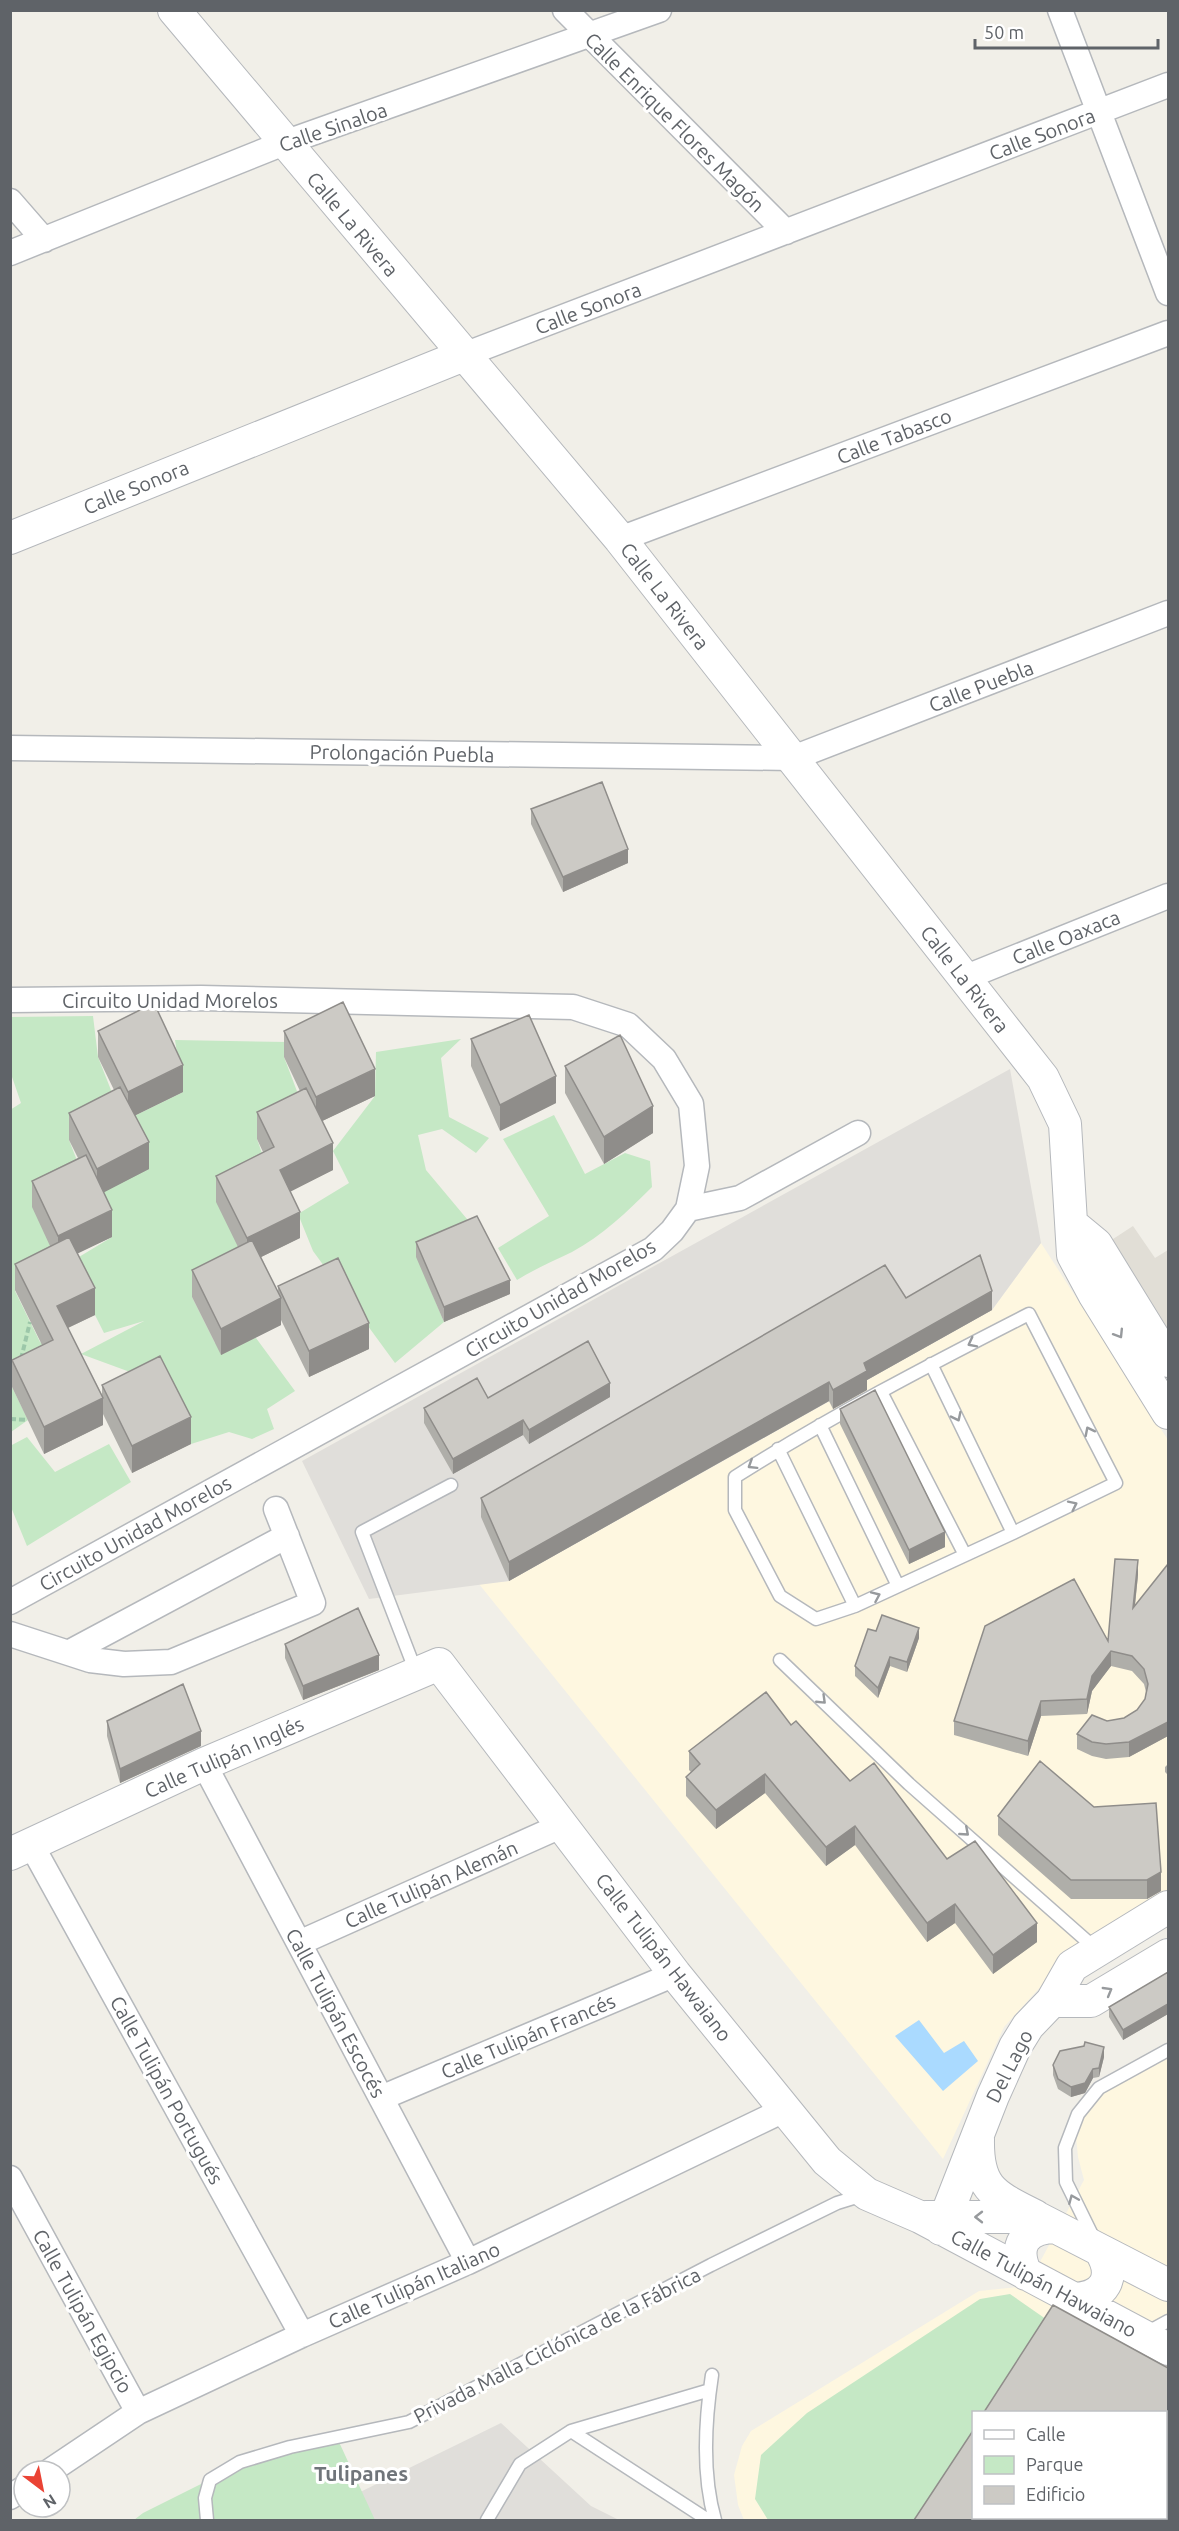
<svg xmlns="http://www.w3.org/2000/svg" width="1179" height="2531" viewBox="0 0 1179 2531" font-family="Ubuntu,sans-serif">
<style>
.commercial{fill:#fef7e0;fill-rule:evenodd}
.industrial{fill:#e0deda}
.education{fill:#e1ded6}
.green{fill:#c5e8c5}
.water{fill:#aadaff}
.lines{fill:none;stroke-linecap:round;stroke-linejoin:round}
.service-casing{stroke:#b5b8bc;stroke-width:15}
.minor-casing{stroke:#b5b8bc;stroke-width:27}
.tertiary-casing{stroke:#b5b8bc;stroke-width:34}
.path{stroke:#9cc7a9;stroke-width:4;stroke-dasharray:6 3;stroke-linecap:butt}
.service{stroke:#fff;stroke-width:12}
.minor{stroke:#fff;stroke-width:24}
.tertiary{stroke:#fff;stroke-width:32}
.wall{fill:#afaea9}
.shaded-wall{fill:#8f8d8a}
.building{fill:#cccac5;stroke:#8f8d8a;stroke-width:1.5}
.oneway{stroke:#979a9d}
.labels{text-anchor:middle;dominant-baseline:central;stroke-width:6;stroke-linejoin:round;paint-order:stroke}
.street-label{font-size:20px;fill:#5f6368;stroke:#fff}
.neighbourhood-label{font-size:21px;font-weight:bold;fill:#70757a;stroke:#fff}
</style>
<rect width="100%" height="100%" fill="#f1efe8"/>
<!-- commercial -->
<path class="commercial" d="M1041,1243L1168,1440V1893L1052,1974L1004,2027L943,2159L479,1584L509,1581L992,1310Z
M1168,2056V2520H744L738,2505L734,2475L742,2446L751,2431L979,2291L1027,2286L1084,2180L1078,2157L1076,2136L1085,2109L1098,2092ZM974,2412H1166V2518H974Z"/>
<!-- industrial -->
<path class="industrial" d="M1010,1069L1041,1243L992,1310L509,1581L369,1599L302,1461Z
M501,2423L591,2506L619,2520H349L350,2497Z"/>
<!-- education -->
<path class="education" d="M1133,1226L1155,1258L1168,1250V1363L1087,1256Z"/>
<!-- green -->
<path class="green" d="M93,1016L98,1057L120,1113L69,1140L85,1181L58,1263L15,1291L40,1342L70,1358L12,1387L28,1420L11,1432L10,1110L21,1103L11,1074V1017Z
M461,1039L441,1058L449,1117L489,1138L476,1153L442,1129L418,1135L426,1170L477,1231L417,1257L444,1322L395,1363L313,1251L298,1214L349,1183L333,1151L375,1096L376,1052Z
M175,1040L288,1042L284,1057L306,1115L257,1139L270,1176L247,1264L192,1297L215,1343L256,1338L295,1391L267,1409L274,1429L252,1439L229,1432L191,1444L160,1383L81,1354L144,1321L104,1333L69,1263L112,1237L97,1196L128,1119L183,1092Z
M554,1115L585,1174L625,1153L650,1161L652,1187C628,1211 602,1236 572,1252C553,1261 535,1269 517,1280L498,1248L549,1216L503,1139Z
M27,1437L55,1472L109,1444L131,1482L27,1546L11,1507L10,1446Z
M1010,2294L1053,2324L996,2412H974L973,2447L926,2520H768L755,2499L761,2455L807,2413L980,2299Z
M339,2442L375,2520H134L143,2513L237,2466Z"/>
<!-- water -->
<path class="water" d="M919,2020L944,2053L964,2041L978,2061L943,2091L895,2036Z"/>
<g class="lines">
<!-- service casing -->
<g class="service-casing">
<path id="service" d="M931,1364L1013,1533L1116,1483L1029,1314C929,1365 829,1417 735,1477V1510L780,1596L816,1619L855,1606L1013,1533
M881,1392L965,1555
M820,1425L898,1586
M778,1449L855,1606
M780,1660L909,1784L1096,1949
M416,1672L362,1532L451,1485
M1094,2239L1066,2182L1065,2148L1078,2114L1099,2088L1168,2050
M1146,2333L1168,2321
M712,2375C705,2421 702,2475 715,2520
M571,2431L710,2390
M207,2520L205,2498L210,2480L240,2462L290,2447L409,2422L711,2265L837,2203L863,2195
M487,2520L520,2464L571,2431L708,2520"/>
</g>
<!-- minor casing -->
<g class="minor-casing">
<path id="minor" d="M565,10L786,232
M1060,10L1168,293
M10,201L44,240
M10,253L284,143L659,10
M464,355L1168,85
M620,539L1168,333
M10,748L793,758L1168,613
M964,978L1168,896
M10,1000L201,998L573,1007L628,1025L664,1059L691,1104L697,1166L688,1209L672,1231L653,1249L10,1602
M688,1209L740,1198L858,1133
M10,1634L90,1660L124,1664L171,1662L313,1603L276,1509
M70,1652L287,1536
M204,1764L468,2262
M32,1846L302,2335
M299,1943L563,1825
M381,2098L675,1974
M10,2178L138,2412
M50,2471L138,2412L302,2335L468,2262L784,2110
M10,2497L24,2488"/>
</g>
<!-- tertiary casing -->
<g class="tertiary-casing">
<path id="tertiary" d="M174,10L620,539L1043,1078L1065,1124L1073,1255L1094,1294L1168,1413
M10,538L464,355
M1073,1225L1096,1244L1168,1361
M10,1854L204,1764L439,1664L675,1974L827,2161L867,2194L920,2217L1168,2349
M1052,2001H1091L1168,1955
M978,2139C977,2189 994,2195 1035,2216
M926,2217H1036L1168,2285
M941,2229L993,2096L1015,2047L1028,2026L1052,2001L1072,1966L1168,1907
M1026,2274C1013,2246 1024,2228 1055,2227
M1073,2299C1105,2298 1117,2277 1100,2250"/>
</g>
<!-- path -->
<path class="path" d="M21,1359L30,1322
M10,1419L28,1420"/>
<!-- service -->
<use href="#service" class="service"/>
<!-- minor -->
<use href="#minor" class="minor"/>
<!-- tertiary -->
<use href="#tertiary" class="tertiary"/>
</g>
<!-- wall -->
<path class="wall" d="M531,809L628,863L563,892L531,824Z
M98,1031L183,1092L135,1115L149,1169L103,1192L112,1237L77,1253L95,1315L68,1328L102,1395V1385L191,1444L132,1473L103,1414V1425L44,1454L12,1387V1360L42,1345L15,1290V1264L50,1246L32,1207V1181L78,1158L69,1140V1113L114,1090L98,1057Z
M284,1031L375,1096L322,1121L333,1170L290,1191L300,1238L261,1257L278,1292V1286L369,1349L309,1377L281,1320V1325L221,1355L192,1297V1270L238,1247L216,1202V1176L263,1152L257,1139V1112L300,1091L284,1057Z
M471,1039L556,1103L500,1131L471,1066Z
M565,1066L653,1133L604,1164L565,1093Z
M416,1242L510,1294L444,1322L416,1257Z
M906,1298L992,1310L867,1380V1390L833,1409L829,1401L509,1581L481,1517V1498Z
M610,1397L529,1444L523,1435L453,1474L424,1423V1408L488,1398Z
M840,1409L945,1547L909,1564L840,1424Z
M1168,1564V1736L1129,1757L1106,1759L1092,1756L1077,1749V1734L1107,1721L1124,1718L1137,1710L1145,1699L1146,1692L1144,1684L1132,1671L1111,1666L1092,1691L1087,1714L1041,1716L1028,1756L954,1735V1721L1108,1641L1138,1575L1135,1606Z
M876,1631L919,1638L907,1672L890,1666L878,1698L855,1676V1666Z
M285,1644L379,1670L303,1700L285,1658Z
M107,1721L201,1746L120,1783L107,1736Z
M791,1725L850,1781L947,1859L1037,1942L993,1974L955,1923L927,1942L855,1845L826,1866L765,1793L716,1829L686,1796V1777L691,1772L689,1770V1751Z
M1040,1761L1161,1891L1147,1899H1071L998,1835V1816Z
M1168,1764V1775L1165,1772V1767Z
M1168,1972V2014L1123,2040L1109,2017V2007Z
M1104,2057L1099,2077L1093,2078L1085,2093L1071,2097L1058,2089L1053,2075V2065Z"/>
<!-- shaded-wall -->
<path class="shaded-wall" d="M628,849V863L563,892V877Z
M12,1057V1084L10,1085V1058Z
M183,1065V1092L128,1119V1092Z
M375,1069V1096L316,1124V1097Z
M556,1076V1103L500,1131V1105Z
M653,1106V1133L604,1164V1137Z
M149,1142V1169L97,1196V1169Z
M333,1143V1170L280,1197V1170Z
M112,1210V1237L58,1263V1236Z
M300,1212V1238L247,1264V1238Z
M510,1280V1294L444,1322V1307Z
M95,1288V1315L57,1333V1306Z
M992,1291V1310L867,1380V1390L833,1409V1390L864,1363Z
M281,1298V1325L221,1355V1329Z
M369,1323V1349L309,1377V1351Z
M829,1382V1401L509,1581V1562Z
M610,1383V1397L529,1444V1430Z
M103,1398V1425L44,1454V1427Z
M191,1417V1444L132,1473V1446Z
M523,1420V1435L453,1474V1459Z
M945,1532V1547L909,1564V1550Z
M1138,1560V1575L1133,1622V1608Z
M919,1628V1638L907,1672V1662Z
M1111,1651V1666L1092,1691L1087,1714V1699L1092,1676Z
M379,1655V1670L303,1700V1686Z
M890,1657V1666L878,1698V1688Z
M1041,1701V1716L1028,1756V1741Z
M1168,1722V1736L1129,1757V1742Z
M201,1731V1746L120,1783V1769Z
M765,1774V1793L716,1829V1810Z
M855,1826V1845L826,1866V1847Z
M1161,1872V1891L1147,1899V1880Z
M955,1904V1923L927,1942V1923Z
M1037,1923V1942L993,1974V1955Z
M1168,2004V2014L1123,2040V2030Z
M1104,2047V2057L1099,2077V2068Z
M1093,2069V2078L1085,2093L1071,2097V2087Z"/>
<!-- building -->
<path class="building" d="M602,782L628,849L563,877L531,809Z
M343,1002L375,1069L316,1097L284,1031Z
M154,1003L183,1065L128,1092L98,1031Z
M529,1015L556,1076L500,1105L471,1039Z
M620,1035L653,1106L604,1137L565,1066Z
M120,1087L149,1142L97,1169L69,1113Z
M306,1088L333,1143L280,1170L300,1212L247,1238L216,1176L274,1147L257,1112Z
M86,1155L112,1210L58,1236L32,1181Z
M477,1216L510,1280L444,1307L416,1242Z
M69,1237L95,1288L57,1306L103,1398L44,1427L12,1360L53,1340L15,1264Z
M252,1240L281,1298L221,1329L192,1270Z
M980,1255L992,1291L864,1363L867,1371L833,1390L829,1382L509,1562L481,1498L885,1265L906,1298Z
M338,1258L369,1323L309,1351L278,1286Z
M588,1341L610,1383L529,1430L523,1420L453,1459L424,1408L477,1378L488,1398Z
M160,1356L191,1417L132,1446L102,1385Z
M875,1390L945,1532L909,1550L840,1409Z
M1115,1559L1138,1560L1133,1608L1168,1564V1722L1129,1742L1106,1744L1092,1742L1077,1734L1092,1715L1107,1721L1124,1718L1137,1710L1145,1699L1148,1684L1144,1669L1132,1656L1111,1651L1092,1676L1087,1699L1041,1701L1028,1741L954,1721L985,1626L1074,1579L1108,1641Z
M358,1608L379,1655L303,1686L285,1644Z
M882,1615L919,1628L907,1662L890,1657L878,1688L855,1666L868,1629L876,1631Z
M183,1684L201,1731L120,1769L107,1721Z
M766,1692L791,1725L796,1721L850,1781L874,1763L947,1859L975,1841L1037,1923L993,1955L955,1904L927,1923L855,1826L826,1847L765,1774L716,1810L686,1777L700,1764L689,1751Z
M1040,1761L1094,1807L1156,1803L1161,1872L1147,1880H1071L998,1816Z
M1168,1972V2004L1123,2030L1109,2007Z
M1085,2042L1104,2047L1099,2068L1093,2069L1085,2083L1071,2087L1058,2079L1053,2065L1060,2051L1084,2046Z
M1053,2305L1168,2368V2520H914L974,2429V2517H1166V2412H984Z"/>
<!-- one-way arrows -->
<defs><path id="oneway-chevron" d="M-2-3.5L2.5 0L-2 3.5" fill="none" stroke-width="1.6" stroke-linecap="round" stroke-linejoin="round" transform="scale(1.5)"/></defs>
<g class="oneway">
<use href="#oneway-chevron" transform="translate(1119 1334) rotate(58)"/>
<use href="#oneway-chevron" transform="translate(972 1343) rotate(153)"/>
<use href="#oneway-chevron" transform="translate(957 1417) rotate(64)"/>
<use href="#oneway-chevron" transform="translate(1089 1431) rotate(-117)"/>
<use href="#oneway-chevron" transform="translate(752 1465) rotate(148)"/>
<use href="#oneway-chevron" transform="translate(1073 1505) rotate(-26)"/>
<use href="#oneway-chevron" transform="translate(876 1596) rotate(-24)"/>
<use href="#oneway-chevron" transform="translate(822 1700) rotate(44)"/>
<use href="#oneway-chevron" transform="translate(965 1832) rotate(41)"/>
<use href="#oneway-chevron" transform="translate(1108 1991) rotate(-30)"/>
<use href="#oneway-chevron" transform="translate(1073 2199) rotate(-113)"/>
<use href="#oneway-chevron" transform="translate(979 2217) rotate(180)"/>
</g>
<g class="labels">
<!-- street labels -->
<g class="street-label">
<text transform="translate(675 122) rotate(45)">Calle Enrique Flores Magón</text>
<text transform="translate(333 127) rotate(-19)">Calle Sinaloa</text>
<text transform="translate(1042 134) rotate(-21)">Calle Sonora</text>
<text transform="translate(353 224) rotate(50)">Calle La Rivera</text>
<text transform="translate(588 308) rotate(-21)">Calle Sonora</text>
<text transform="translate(894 436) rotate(-21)">Calle Tabasco</text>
<text transform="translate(136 487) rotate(-22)">Calle Sonora</text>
<text transform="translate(665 596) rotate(52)">Calle La Rivera</text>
<text transform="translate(981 686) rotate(-21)">Calle Puebla</text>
<text transform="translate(402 753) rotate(1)">Prolongación Puebla</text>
<text transform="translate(1066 937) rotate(-22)">Calle Oaxaca</text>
<text transform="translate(965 979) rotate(52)">Calle La Rivera</text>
<text x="170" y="1000">Circuito Unidad Morelos</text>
<text transform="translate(560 1298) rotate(-30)">Circuito Unidad Morelos</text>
<text transform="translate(135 1533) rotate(-29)">Circuito Unidad Morelos</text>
<text transform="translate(224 1757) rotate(-24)">Calle Tulipán Inglés</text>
<text transform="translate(431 1884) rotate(-24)">Calle Tulipán Alemán</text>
<text transform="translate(664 1957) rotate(52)">Calle Tulipán Hawaiano</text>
<text transform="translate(336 2013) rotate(62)">Calle Tulipán Escocés</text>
<text transform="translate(528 2036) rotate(-23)">Calle Tulipán Francés</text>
<text transform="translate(1009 2066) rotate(-63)">Del Lago</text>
<text transform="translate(167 2090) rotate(61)">Calle Tulipán Portugués</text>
<text transform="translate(1044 2283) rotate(28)">Calle Tulipán Hawaiano</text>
<text transform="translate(414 2285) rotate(-24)">Calle Tulipán Italiano</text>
<text transform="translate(83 2311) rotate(61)">Calle Tulipán Egipcio</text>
<text transform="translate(557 2345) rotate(-27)">Privada Malla Ciclónica de la Fábrica</text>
</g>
<!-- neighbourhood labels -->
<g class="neighbourhood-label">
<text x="361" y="2473">Tulipanes</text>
</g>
</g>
<!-- border -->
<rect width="1179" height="2531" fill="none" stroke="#5f6368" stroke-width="24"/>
<!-- legend -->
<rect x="972" y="2411" width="195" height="108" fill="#ffffff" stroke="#bfc1c3" stroke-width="1.5"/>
<rect x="984" y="2430" width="30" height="9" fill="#ffffff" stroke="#bfc1c3" stroke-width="1.5"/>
<text x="1026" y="2441" font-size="18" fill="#5f6368">Calle</text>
<rect x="984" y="2456" width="30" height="18" fill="#c5e8c5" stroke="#bfc1c3" stroke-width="1.5"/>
<text x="1026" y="2471" font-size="18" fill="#5f6368">Parque</text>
<rect x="984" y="2486" width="30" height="18" fill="#cccac5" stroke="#bfc1c3" stroke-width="1.5"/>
<text x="1026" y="2501" font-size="18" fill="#5f6368">Edificio</text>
<!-- north arrow -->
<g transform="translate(42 2489) rotate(148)"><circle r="28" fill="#ffffff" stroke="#bfc1c3" stroke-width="1.5"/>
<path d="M0-4.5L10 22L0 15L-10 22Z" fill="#ea4335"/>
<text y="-9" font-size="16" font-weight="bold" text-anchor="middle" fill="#5f6368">N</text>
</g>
<!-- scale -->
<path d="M975 39v9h183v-9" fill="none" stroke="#5f6368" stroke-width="3"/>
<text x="984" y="39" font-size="18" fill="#5f6368" stroke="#ffffff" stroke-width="4.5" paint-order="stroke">50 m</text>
</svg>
